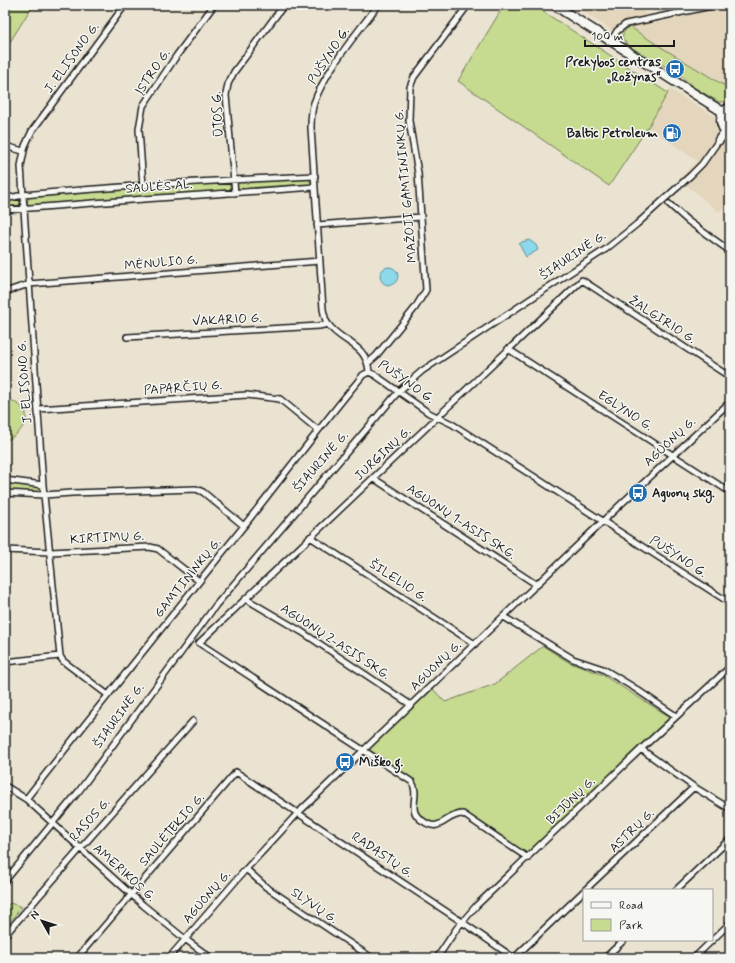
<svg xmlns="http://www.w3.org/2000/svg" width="735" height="963" viewBox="0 0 735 963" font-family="Mynerve,sans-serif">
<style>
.built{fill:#e4d6bc}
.green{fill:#c6da90;stroke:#717b56}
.water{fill:#8bd9ea;stroke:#5f8d98}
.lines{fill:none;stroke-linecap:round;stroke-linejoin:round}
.minor-casing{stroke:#1c1c1c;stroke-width:8}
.primary-casing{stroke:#1c1c1c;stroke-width:11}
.trunk-casing{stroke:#1c1c1c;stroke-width:11}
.minor{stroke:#f6f6f2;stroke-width:5}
.primary{stroke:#f6f6f2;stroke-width:8}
.trunk{stroke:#f6f6f2;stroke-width:8}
.labels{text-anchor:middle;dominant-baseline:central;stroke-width:3;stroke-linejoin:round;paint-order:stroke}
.street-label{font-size:13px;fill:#1c1c1c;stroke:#f6f6f2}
.poi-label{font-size:13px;font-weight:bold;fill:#1c1c1c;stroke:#f6f6f2;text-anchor:end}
</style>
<rect width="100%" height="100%" fill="#ebe3d2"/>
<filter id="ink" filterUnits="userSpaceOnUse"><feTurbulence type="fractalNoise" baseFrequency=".025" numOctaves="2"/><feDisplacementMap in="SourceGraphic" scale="8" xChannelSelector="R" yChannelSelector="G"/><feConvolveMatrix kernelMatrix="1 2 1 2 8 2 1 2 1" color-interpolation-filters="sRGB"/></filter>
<g filter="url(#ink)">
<!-- built -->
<path class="built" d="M572,5H633L659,22L730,6V89L656,44L630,27L623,33L622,37Z
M670,89L719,119L720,132L728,138H730V202L719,212L679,179L697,161L648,127Z"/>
<!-- green -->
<path class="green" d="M5,5H33L5,50Z
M495,5H533L668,93L648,127L609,186L458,81L501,10Z
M630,27L656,44L730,89V101L719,102C711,97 703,93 695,88C688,83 683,77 676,72C663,64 627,50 622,37C624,32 625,29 630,27Z
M308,179L311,183L308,186L241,191L236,187L239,182Z
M226,183L231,186L230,191L30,206L27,202L29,197Z
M17,198L21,202L20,205L5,208V201Z
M5,397C11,400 19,404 24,409C32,420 16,439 5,440Z
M5,482L41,487L42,493L5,491Z
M543,646L570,663L601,674L670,717L528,854L461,810C452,812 448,819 439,822C431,826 416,816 415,807C415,803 417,799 417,795C418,789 416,785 415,780L368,749L433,689L445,702L495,684Z
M10,903L22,907L5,927V910Z"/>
<!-- water -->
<path class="water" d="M529,240L536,245L538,250L526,257L519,244L522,242Z
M380 276a9 9 0 1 1 18 0a9 9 0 1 1-18 0Z"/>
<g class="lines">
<!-- minor casing -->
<g class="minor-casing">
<path id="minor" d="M611,41L617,31L626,24L716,5
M5,146L23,151
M143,186L139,129L143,106L177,55L214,5
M235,193L226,95L228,84L234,72L284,5
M5,199L23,195C120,186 217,180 315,176
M669,204L688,221L730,251
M5,210L144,199L315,187
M317,225L421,217
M5,292L29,284L320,261
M127,337L319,326L328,324
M508,349L730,492
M368,363L376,356L415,308L426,290L418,173L409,121L410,87L414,77L468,5
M369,372L375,375L429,413L452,424L730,603
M369,372C367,343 341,343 328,324C325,320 324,314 323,309L311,128C311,119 311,111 314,103C325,71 357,33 378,5
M38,409L247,395L280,399L318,430
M373,478L537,585
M5,480L43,485
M5,493L44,495L72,493L196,489L203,492L244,526
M310,537L475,644
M5,550L50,552L150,547L158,549L163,553L199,581
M246,599L302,632L411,705
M504,617L573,659L603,669L633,687L676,716
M5,662L60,656
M108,695L63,661L60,656L43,485L21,166L25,146L32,131L125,5
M641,749L694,787L730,809
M5,786L26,799L143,905L185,939L211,958
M26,799C97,708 170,618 243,527C282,478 319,428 359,380L363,375L369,372
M528,858L463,814C445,814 441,834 423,821C405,810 421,797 412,782L199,643L582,280L730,377
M246,869L266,887L372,958
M5,881L79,791L216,605L399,391L422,371L434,363L606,249L637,224L691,175L702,164L719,140
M585,890L694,787
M676,890L730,839
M5,935L80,849L193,721
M77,958L236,772L462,922L514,958
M169,958L246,869L298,813L603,521L730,402
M437,958L457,928L477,905L641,749L730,667
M514,958L584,891
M605,958L624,940
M694,958L730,923"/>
</g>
<!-- primary casing -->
<g class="primary-casing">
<path id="primary" d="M719,140L726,131"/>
</g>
<!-- trunk casing -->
<g class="trunk-casing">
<path id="trunk" d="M554,5L723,112
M730,107C718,113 718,127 730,134"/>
</g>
<!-- minor -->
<use href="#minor" class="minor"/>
<!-- primary -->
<use href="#primary" class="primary"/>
<!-- trunk -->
<use href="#trunk" class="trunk"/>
</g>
</g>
<!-- icons -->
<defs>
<g id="bus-disc" transform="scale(1)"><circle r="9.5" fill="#1f6fb2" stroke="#f6f6f2"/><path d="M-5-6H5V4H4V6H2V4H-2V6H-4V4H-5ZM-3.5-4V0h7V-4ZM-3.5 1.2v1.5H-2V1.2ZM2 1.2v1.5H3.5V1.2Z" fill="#fff"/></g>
<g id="fuel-disc" transform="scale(1)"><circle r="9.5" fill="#1f6fb2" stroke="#f6f6f2"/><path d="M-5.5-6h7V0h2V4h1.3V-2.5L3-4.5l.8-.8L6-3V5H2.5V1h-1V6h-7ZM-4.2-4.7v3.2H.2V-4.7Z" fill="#fff"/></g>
</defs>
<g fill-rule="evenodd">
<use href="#bus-disc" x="675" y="69"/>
<use href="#fuel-disc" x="672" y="133"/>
<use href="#bus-disc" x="638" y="493"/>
<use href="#bus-disc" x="345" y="762"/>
</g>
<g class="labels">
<!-- street labels -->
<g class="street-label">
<text transform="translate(329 56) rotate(-57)">PUŠYNO G.</text>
<text transform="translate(72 58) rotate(-54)">J. ELISONO G.</text>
<text transform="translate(153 72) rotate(-56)">ĮSTRO G.</text>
<text transform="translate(218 114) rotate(-93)">ŪTOS G.</text>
<text transform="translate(406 186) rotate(-95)">MAŽOJI GAMTININKŲ G.</text>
<text transform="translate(159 187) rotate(-4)">SAULĖS AL.</text>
<text transform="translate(573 256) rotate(-34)">ŠIAURINĖ G.</text>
<text transform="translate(161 263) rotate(-5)">MĖNULIO G.</text>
<text transform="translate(227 320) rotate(-3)">VAKARIO G.</text>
<text transform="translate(662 320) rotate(33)">ŽALGIRIO G.</text>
<text transform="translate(25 382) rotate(-94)">J. ELISONO G.</text>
<text transform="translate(406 382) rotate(35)">PUŠYNO G.</text>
<text transform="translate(183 388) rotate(-4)">PAPARČIŲ G.</text>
<text transform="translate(625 411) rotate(33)">EGLYNO G.</text>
<text transform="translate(670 442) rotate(-43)">AGUONŲ G.</text>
<text transform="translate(383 454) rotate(-43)">JURGINŲ G.</text>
<text transform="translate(321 462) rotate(-49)">ŠIAURINĖ G.</text>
<text transform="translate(461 522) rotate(33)">AGUONŲ 1-ASIS SKG.</text>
<text transform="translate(107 538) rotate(-3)">KIRTIMŲ G.</text>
<text transform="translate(678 557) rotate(33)">PUŠYNO G.</text>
<text transform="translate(188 578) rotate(-51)">GAMTININKŲ G.</text>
<text transform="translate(398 581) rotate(33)">ŠILELIO G.</text>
<text transform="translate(335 642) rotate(33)">AGUONŲ 2-ASIS SKG.</text>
<text transform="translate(436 666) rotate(-44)">AGUONŲ G.</text>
<text transform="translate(119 716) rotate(-54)">ŠIAURINĖ G.</text>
<text transform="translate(571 801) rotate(-44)">BIJŪNŲ G.</text>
<text transform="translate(90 820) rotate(-48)">RASOS G.</text>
<text transform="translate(172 830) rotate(-49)">SAULĖTEKIO G.</text>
<text transform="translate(632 831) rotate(-44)">ASTRŲ G.</text>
<text transform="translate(382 855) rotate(34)">RADASTŲ G.</text>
<text transform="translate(124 873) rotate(42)">AMERIKOS G.</text>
<text transform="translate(207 897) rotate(-49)">AGUONŲ G.</text>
<text transform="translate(314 906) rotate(34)">SLYVŲ G.</text>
</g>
<!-- poi labels -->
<g class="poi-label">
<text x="661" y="62">Prekybos centras<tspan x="661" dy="15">„Rožynas“</tspan></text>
<text x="658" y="133">Baltic Petroleum</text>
<text x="652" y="493" text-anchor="start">Aguonų skg.</text>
<text x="359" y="762" text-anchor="start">Miško g.</text>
</g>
</g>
<!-- margin -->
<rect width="735" height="963" fill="none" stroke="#f6f6f2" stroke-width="20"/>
<rect x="10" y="10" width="715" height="943" fill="none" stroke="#1c1c1c" stroke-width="1.5" filter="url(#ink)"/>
<!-- legend -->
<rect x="583" y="889" width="130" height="52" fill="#f6f6f2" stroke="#9f9f9c"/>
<rect x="591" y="902" width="20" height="6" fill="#f6f6f2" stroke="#9f9f9c"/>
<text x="619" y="909" font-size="12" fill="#1c1c1c">Road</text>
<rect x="591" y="919" width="20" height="12" fill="#c6da90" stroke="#9f9f9c"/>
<text x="619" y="929" font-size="12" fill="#1c1c1c">Park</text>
<!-- north arrow -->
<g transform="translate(42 921) rotate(309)" stroke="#f6f6f2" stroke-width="3" paint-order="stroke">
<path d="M0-3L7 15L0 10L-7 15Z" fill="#1c1c1c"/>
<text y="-6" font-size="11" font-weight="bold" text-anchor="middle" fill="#1c1c1c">N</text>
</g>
<!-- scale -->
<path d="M585 40v6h89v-6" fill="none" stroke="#1c1c1c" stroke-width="2"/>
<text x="591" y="40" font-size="12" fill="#1c1c1c" stroke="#f6f6f2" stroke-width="3" paint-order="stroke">100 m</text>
</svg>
